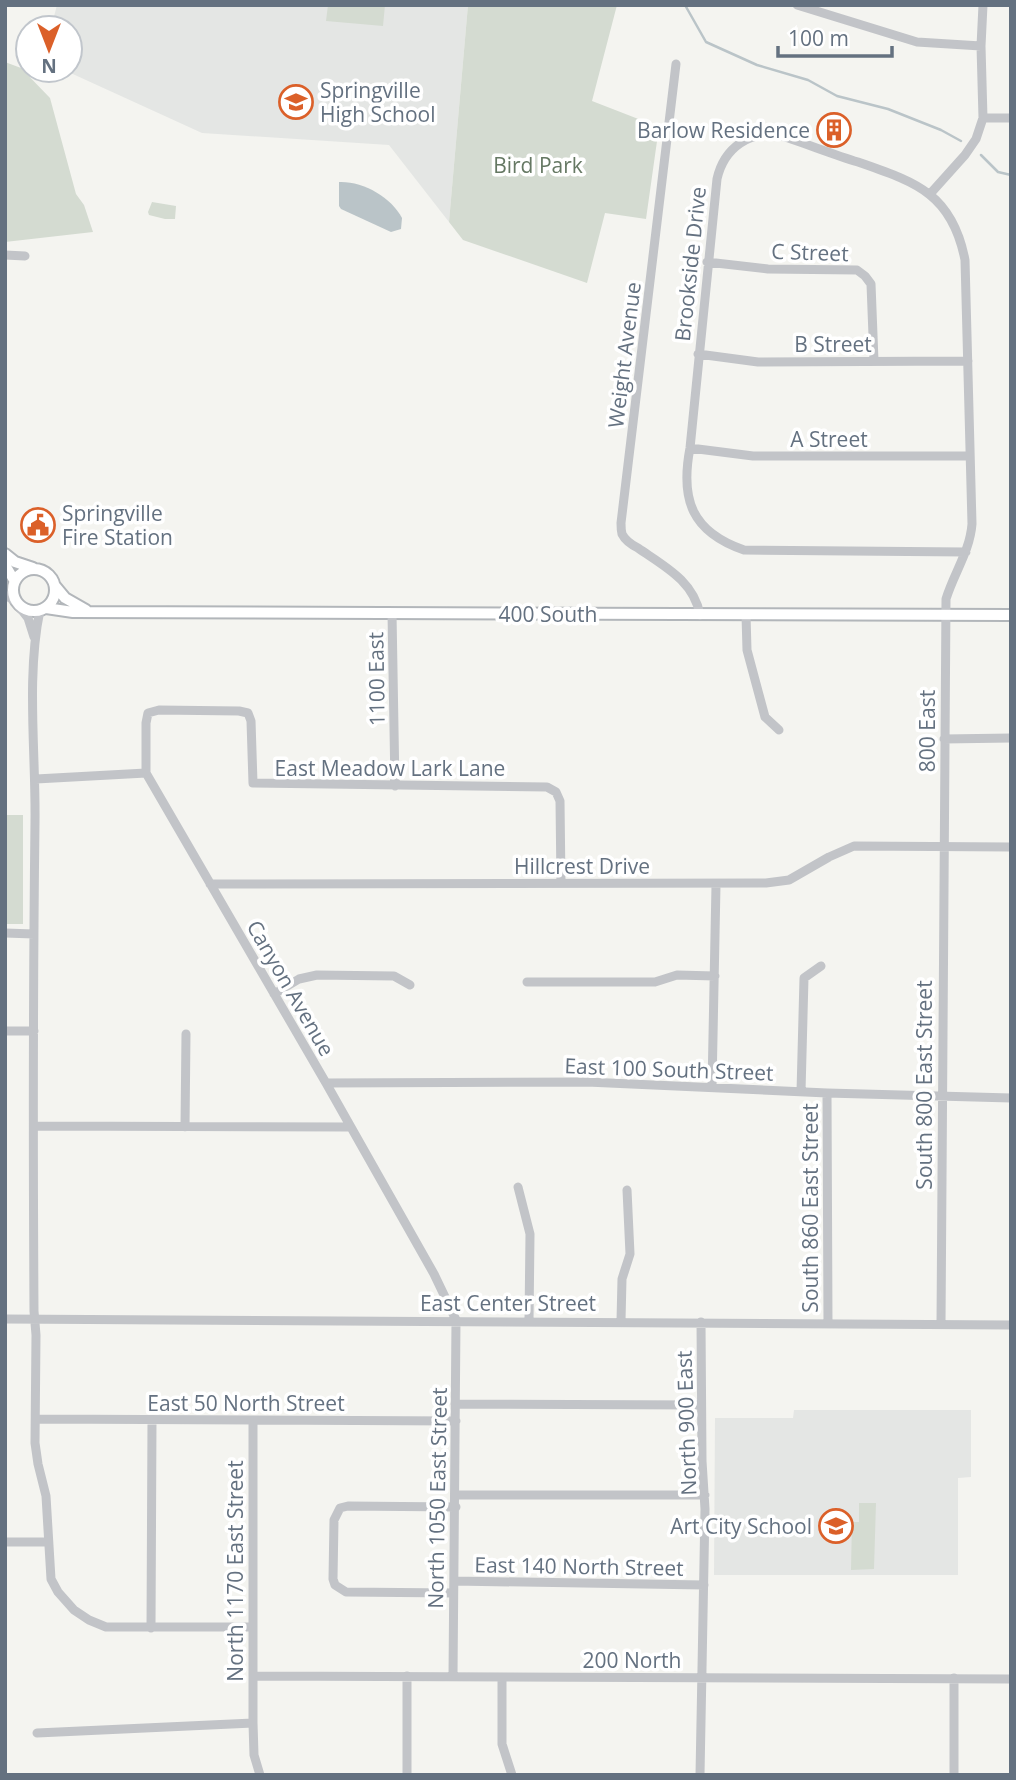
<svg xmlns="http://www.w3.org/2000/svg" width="1016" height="1780" viewBox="0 0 1016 1780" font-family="'Open Sans',sans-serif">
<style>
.built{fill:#e4e6e4}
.green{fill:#d4dbd1}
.water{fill:#bac4c8}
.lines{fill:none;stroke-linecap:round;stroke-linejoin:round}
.stream{stroke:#bac4c8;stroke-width:2.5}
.major-casing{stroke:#b2b6ba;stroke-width:14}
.minor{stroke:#c2c4c8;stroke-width:9}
.major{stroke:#fff;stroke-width:10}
.labels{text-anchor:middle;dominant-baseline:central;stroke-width:7;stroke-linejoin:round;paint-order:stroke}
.poi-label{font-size:21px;fill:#647180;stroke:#fff;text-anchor:start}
.park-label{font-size:21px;fill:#657863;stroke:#fff}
.street-label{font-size:21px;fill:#647180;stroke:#fff}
</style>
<rect width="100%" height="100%" fill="#f4f4f0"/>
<!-- built -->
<path class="built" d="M57,5H468L449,222L389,145L202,133L64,70H70V28H51Z
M794,1410H971V1477L958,1478V1575H714L715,1418H793Z"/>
<!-- green -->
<path class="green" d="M328,5H385L383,26L326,21Z
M468,5H617L592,101L659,127L646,219L605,213L587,283L463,240L449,222Z
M5,62L21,68L50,98L76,194L84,205L93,232L5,242Z
M152,202L176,206L175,219H165L149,215L148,212Z
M5,815H23V924H5Z
M859,1503H876L874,1569L851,1570L852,1522H859Z"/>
<!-- water -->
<path class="water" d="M339,182C363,181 391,197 402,218L401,229L391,232L341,209L339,206Z"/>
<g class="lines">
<!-- stream -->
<path class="stream" d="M685,5L706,42L757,65L808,80L837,96L888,109L941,130L961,141
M981,155L998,172L1011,175"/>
<!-- major casing -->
<g class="major-casing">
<path id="major" d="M5,554L15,562L33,568
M5,565L14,580
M13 590a21 21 0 1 1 42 0a21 21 0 1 1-42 0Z
M55,586L65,598L86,610
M46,608L73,612L1011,615"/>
</g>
<!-- minor -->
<path class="minor" d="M797,5L917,42L981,46
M676,64L621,523C621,526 621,530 622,534C625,540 632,545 638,548C664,566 694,581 700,615
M983,118H1011
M930,194L965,155L976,139L983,118L981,46L983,5
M5,255L25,256
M707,262L768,269L857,270L865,276L871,284L874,361
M698,354L758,362L968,361
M690,448L753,456H970
M5,595L15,601
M17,604L28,618L34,637
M40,610C26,676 36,755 35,822C33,985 33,1148 34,1311L36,1335L35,1443L38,1464L46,1496L51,1579L58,1592L74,1610L89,1620L106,1627H252
M392,613L395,786
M746,615L747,650L765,717L779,730
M944,739L1011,738
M146,773L326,1083L434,1274L456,1320L453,1676
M146,773V723L148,713L159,710L239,711L248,713L251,721L253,783L547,787L556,792L560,801L561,883
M36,779L146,773
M210,884L766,883L789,880L829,857L854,846L1011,847
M5,933L34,934
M527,982H655L677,975L715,976
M274,994L299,979L317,975L394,976L410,985
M5,1031H34
M326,1083L587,1082L827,1093L1011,1098
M712,1087L716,885
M801,1092L804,978L821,966
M827,1093L828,1324
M34,1126L350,1127
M185,1127L186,1034
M518,1187L530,1234L529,1321
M5,1319L1011,1325
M621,1321L622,1279L630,1254L627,1190
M941,1324L946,599C954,573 970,551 972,524L965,260C952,193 915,182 858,162C832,154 807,144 782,136C750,129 724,148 717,179L690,448C680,500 692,532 744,550L966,552
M455,1404L701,1405
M36,1419L456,1421
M253,1420V1723L254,1755L260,1775
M456,1495H705
M5,1542H48
M454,1581L704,1585
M453,1593L346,1592L335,1585L333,1579L334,1520L340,1508L348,1506L456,1507
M151,1628L152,1420
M253,1676L1011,1679
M407,1676V1775
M502,1677V1744L512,1775
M37,1733L253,1723
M700,1775L705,1509L702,1461L701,1322
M954,1775V1678"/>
<!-- major -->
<use href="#major" class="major"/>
</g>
<!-- icons -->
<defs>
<g id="school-ring" transform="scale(1.75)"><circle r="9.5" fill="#fff" stroke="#db6029" stroke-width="1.5"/><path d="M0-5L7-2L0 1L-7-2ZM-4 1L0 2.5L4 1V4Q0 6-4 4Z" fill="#db6029"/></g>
<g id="building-ring" transform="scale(1.75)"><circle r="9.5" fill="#fff" stroke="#db6029" stroke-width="1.5"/><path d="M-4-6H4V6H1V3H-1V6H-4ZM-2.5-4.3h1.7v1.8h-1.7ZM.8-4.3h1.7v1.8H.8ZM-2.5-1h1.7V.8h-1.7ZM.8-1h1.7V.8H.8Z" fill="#db6029"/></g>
<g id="civic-ring" transform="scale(1.75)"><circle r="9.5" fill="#fff" stroke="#db6029" stroke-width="1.5"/><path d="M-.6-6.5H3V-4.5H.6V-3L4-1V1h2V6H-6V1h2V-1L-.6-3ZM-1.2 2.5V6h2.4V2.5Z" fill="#db6029"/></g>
</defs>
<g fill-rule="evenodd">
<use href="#school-ring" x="296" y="102"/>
<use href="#building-ring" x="834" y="130"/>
<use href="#civic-ring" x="38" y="525"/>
<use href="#school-ring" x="836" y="1526"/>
</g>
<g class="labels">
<!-- poi labels -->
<g class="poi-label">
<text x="320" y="90">Springville<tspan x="320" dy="24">High School</tspan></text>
<text x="810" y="130" text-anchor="end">Barlow Residence</text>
<text x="62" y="513">Springville<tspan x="62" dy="24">Fire Station</tspan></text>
<text x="812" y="1526" text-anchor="end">Art City School</text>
</g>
<!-- park labels -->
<g class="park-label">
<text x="538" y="165">Bird Park</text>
</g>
<!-- street labels -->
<g class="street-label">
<text transform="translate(810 252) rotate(2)">C Street</text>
<text transform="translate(690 264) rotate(-84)">Brookside Drive</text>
<text x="833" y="344">B Street</text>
<text transform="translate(624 355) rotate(-83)">Weight Avenue</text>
<text x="829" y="439">A Street</text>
<text x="548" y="614">400 South</text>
<text transform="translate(376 679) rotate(-91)">1100 East</text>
<text transform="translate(927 731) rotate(-90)">800 East</text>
<text x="390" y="768">East Meadow Lark Lane</text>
<text x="582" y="866">Hillcrest Drive</text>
<text transform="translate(291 988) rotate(60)">Canyon Avenue</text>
<text transform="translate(669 1069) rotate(2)">East 100 South Street</text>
<text transform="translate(924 1085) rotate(-90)">South 800 East Street</text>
<text transform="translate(810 1208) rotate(-90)">South 860 East Street</text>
<text x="508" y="1303">East Center Street</text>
<text x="246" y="1403">East 50 North Street</text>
<text transform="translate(686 1423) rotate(-92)">North 900 East</text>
<text transform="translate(437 1498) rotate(-89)">North 1050 East Street</text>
<text transform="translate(579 1566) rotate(1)">East 140 North Street</text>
<text transform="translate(235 1571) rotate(-90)">North 1170 East Street</text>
<text x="632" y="1660">200 North</text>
</g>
</g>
<!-- border -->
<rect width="1016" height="1780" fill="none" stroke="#647180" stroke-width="14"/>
<!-- north arrow -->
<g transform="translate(49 49) rotate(180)"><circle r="33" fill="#ffffff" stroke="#c1c6cc" stroke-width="2"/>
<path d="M0-5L12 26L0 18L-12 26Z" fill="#db6029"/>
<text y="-10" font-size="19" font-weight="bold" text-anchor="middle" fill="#647180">N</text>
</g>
<!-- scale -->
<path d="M778 46v10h114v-10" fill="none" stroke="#647180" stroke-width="3.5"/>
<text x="788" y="46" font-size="21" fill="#647180" stroke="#ffffff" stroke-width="5" paint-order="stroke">100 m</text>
</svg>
